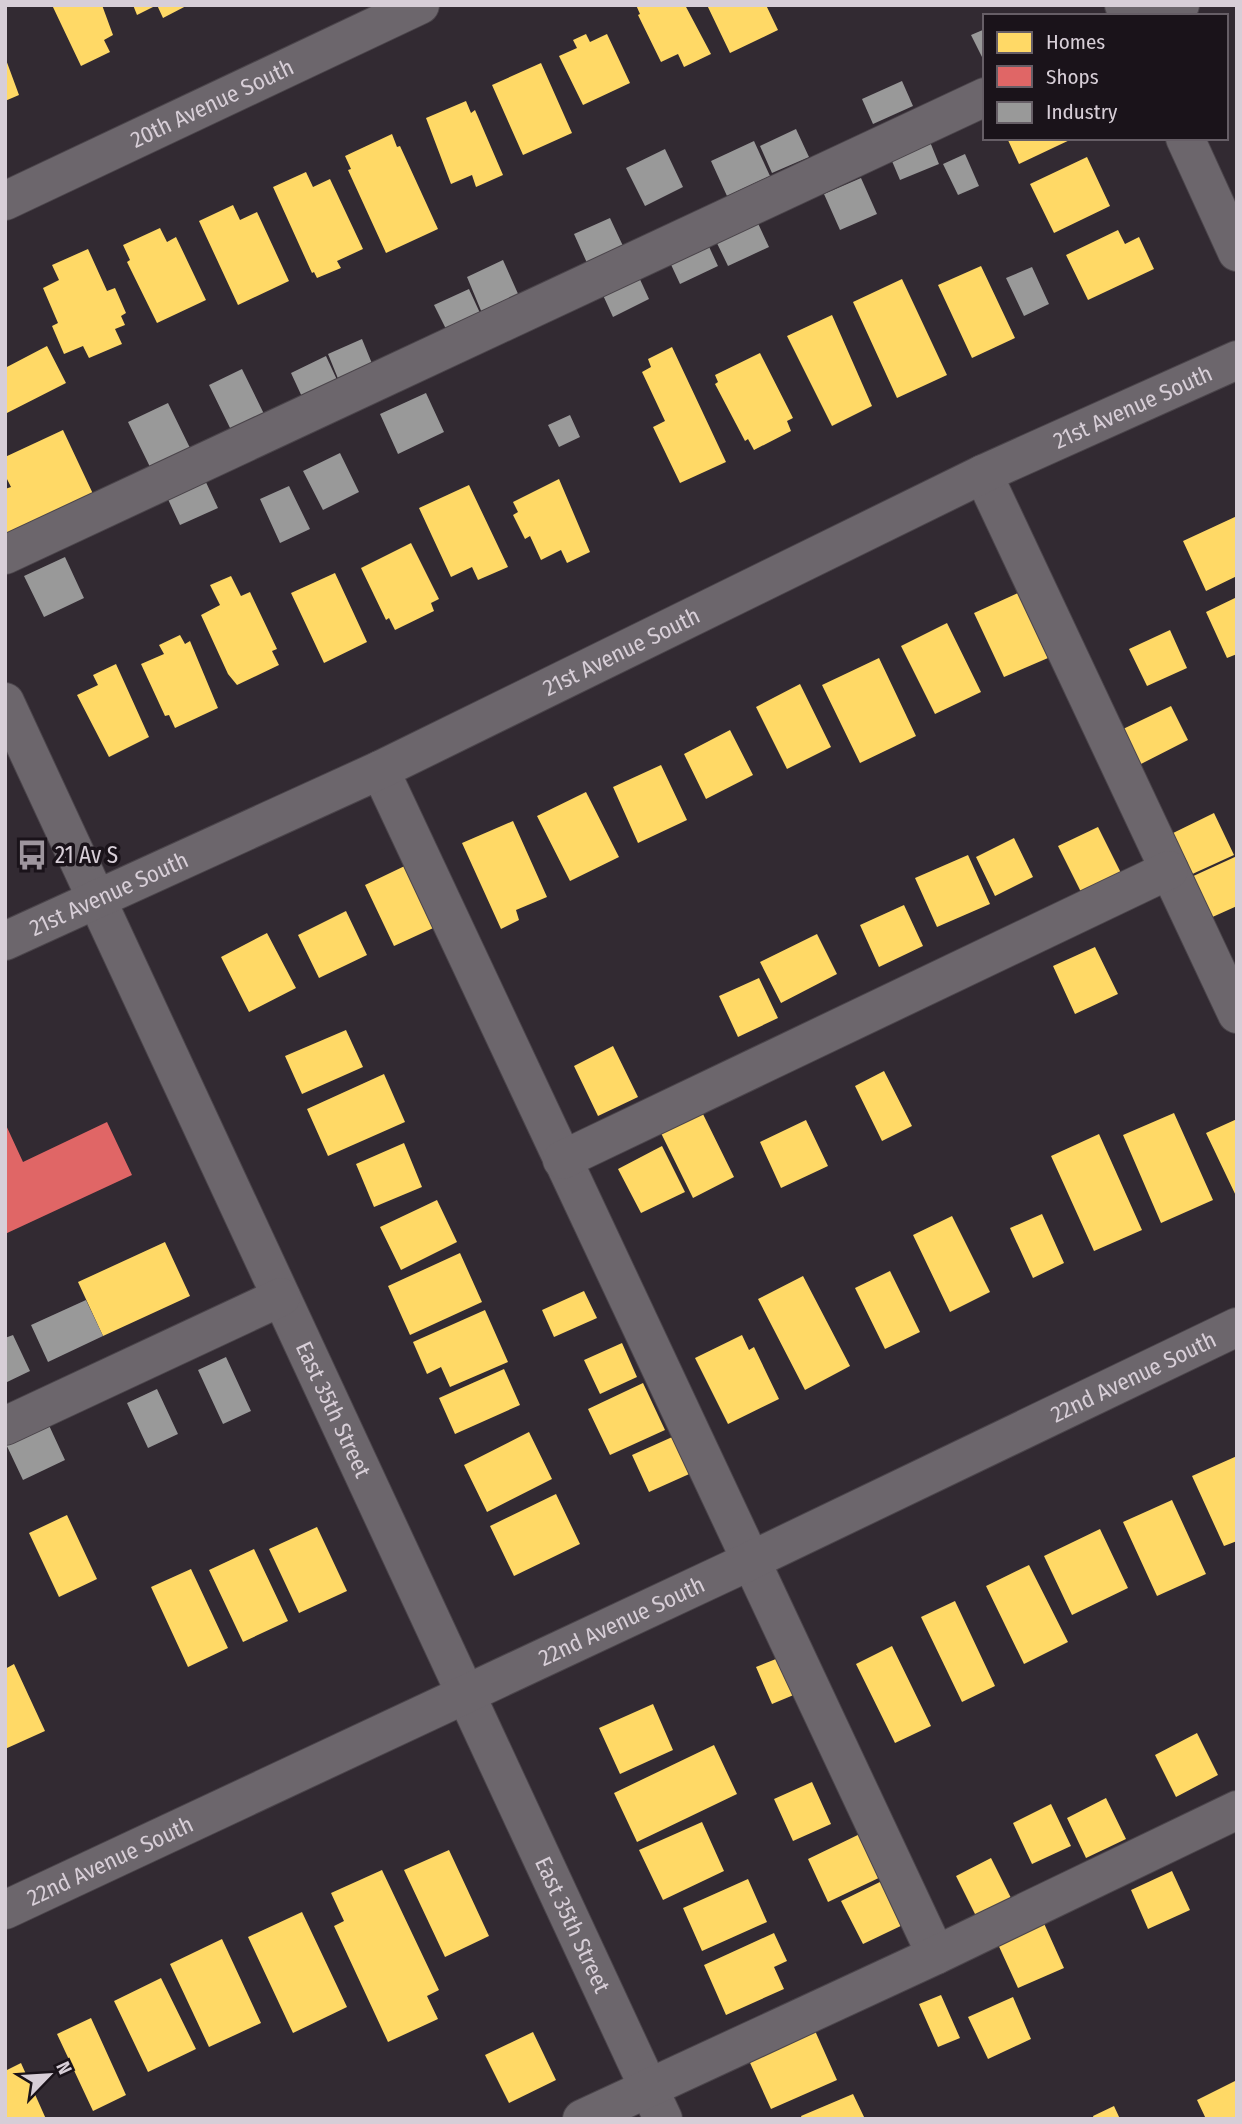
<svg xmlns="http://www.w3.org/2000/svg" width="1242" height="2124" viewBox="0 0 1242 2124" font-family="'Fira Sans Condensed',sans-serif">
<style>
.homes{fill:#ffd966}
.shops{fill:#e06666}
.industry{fill:#999}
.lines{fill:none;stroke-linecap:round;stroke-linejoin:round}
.minor-casing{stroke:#4b454b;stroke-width:40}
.minor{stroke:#6c666c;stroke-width:38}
.labels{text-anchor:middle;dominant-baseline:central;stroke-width:7;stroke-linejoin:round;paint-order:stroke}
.street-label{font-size:23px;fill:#d7ced7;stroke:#1a131a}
.poi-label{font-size:23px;fill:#d7ced7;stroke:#1a131a;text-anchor:start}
</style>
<rect width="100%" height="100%" fill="#322a32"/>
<!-- homes -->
<path class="homes" d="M52,5H102L113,35L104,40L110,52L81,66Z
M133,5H188L163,18L157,5L137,15Z
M636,5H685L711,54L684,67L678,54L661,62L638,15L640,14Z
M707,5H766L778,30L730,53Z
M586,34L590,42L607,34L630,83L583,105L559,56L577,48L573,40Z
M5,57L19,95L5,101Z
M541,63L572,133L523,155L492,85Z
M466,101L471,113L475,110L503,175L476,187L472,175L451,184L426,118Z
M392,134L397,147L400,146L438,229L386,253L348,170L351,169L345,156Z
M1007,138H1074L1019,164Z
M1087,157L1110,206L1054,233L1030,184Z
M306,172L313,187L330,179L363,249L337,261L341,268L317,278L314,272L312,273L273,187Z
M233,205L240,220L257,212L289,281L238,305L199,221Z
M160,228L167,242L176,237L206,300L157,323L127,262L130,260L123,245Z
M1118,230L1125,244L1139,237L1154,269L1088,300L1066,255Z
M88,249L107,291L115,288L126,313L121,316L125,325L115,329L122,344L89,358L83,346L64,354L52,326L58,323L43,288L59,280L52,265Z
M981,266L1015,338L972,358L938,285Z
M902,279L947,375L897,398L853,302Z
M832,315L872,406L832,426L787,336Z
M47,346L66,383L5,414V368Z
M672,347L726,462L680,483L653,427L665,421L642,372L651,367L648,359Z
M760,353L793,418L787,421L791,431L754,450L748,439L745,441L715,384L718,382L715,375Z
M63,430L94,496L5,537V489L11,487L5,475V457Z
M559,479L590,552L567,563L561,550L541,560L530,536L525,539L513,515L518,512L513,502Z
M469,485L508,567L478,580L472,567L451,577L419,508Z
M1237,516V576L1206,591L1183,541Z
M411,543L439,599L431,603L434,611L395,630L389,618L386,620L361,568Z
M335,573L367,642L324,663L291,593Z
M231,576L241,596L250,592L277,649L272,651L279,665L237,685L228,674L201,615L220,605L210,585Z
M1018,593L1048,658L1004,677L974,613Z
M1237,597V654L1227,658L1206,612Z
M947,623L981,692L935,714L901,646Z
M1170,630L1187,668L1147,686L1129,649Z
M180,635L185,644L190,641L218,708L175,728L169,715L165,716L141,664L164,654L159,645Z
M879,658L916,736L860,763L822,685Z
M116,664L149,737L109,757L77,695L98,685L93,675Z
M800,684L831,747L787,769L756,707Z
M1171,706L1188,740L1139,765L1121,730Z
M730,730L753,775L706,799L684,754Z
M661,765L687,820L638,843L613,787Z
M586,792L619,857L570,881L537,816Z
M1214,813L1234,855L1188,876L1169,835Z
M513,821L547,897L516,910L519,920L501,929L462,843Z
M1098,827L1121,873L1081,892L1058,846Z
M1014,838L1033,877L995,896L976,857Z
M968,855L990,904L937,927L915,878Z
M1237,856V906L1208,919L1189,878Z
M413,862L442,924L394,946L365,885Z
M904,905L923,946L879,967L860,925Z
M346,911L367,955L319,978L298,935Z
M267,933L296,988L249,1012L221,957Z
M817,934L837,974L781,1003L760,962Z
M1095,947L1118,994L1075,1014L1053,966Z
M759,978L778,1018L738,1037L719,996Z
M346,1030L363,1067L302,1094L285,1056Z
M613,1046L638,1097L598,1116L574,1066Z
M884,1071L912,1126L882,1141L855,1086Z
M384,1074L405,1122L328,1156L307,1109Z
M700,1108L734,1177L693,1198L659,1129Z
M1174,1113L1213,1200L1161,1223L1123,1135Z
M1237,1119V1198L1206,1133Z
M806,1120L828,1166L781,1188L760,1142Z
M1099,1134L1142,1230L1094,1251L1051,1156Z
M404,1143L422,1187L374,1207L356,1164Z
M662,1146L685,1192L641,1213L618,1169Z
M437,1200L457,1242L401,1270L380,1227Z
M1042,1214L1064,1263L1033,1278L1010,1228Z
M952,1216L990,1292L950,1312L913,1235Z
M165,1242L190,1296L103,1336L78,1282Z
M460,1253L482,1302L410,1335L388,1286Z
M890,1271L920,1332L885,1349L855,1288Z
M803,1276L850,1366L805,1390L758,1299Z
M584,1291L597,1318L554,1337L542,1310Z
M485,1310L508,1362L450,1387L441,1367L427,1374L413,1342Z
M742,1335L749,1350L754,1347L779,1399L728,1424L695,1358Z
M622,1343L637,1377L600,1394L584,1360Z
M504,1369L520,1405L455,1434L439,1398Z
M643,1383L665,1430L610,1455L588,1409Z
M529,1432L552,1479L487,1512L464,1465Z
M679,1434L696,1471L649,1492L632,1455Z
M1237,1456V1541L1224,1546L1192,1476Z
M556,1494L580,1544L514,1576L490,1526Z
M1172,1500L1206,1574L1157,1596L1123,1522Z
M67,1515L97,1579L59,1597L29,1533Z
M317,1527L347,1591L299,1613L269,1549Z
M1100,1529L1128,1588L1072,1615L1044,1556Z
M254,1549L288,1621L243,1642L209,1570Z
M1029,1565L1068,1642L1024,1664L986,1586Z
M191,1569L228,1648L188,1667L151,1587Z
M955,1601L995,1686L962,1702L921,1617Z
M892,1646L931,1726L895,1743L856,1664Z
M781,1657L796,1694L772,1704L756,1667Z
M14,1664L45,1731L5,1749V1669Z
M653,1704L673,1750L620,1774L599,1728Z
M1197,1733L1218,1775L1176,1797L1155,1755Z
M714,1745L737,1794L637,1842L614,1793Z
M812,1782L831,1824L793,1841L774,1799Z
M1106,1798L1126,1839L1086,1858L1067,1818Z
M1051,1804L1071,1846L1032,1864L1013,1823Z
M702,1822L724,1871L663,1900L639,1850Z
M864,1832L885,1875L828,1902L808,1859Z
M449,1850L489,1936L445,1957L404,1870Z
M991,1858L1011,1898L976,1916L956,1876Z
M382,1870L439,1990L427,1996L438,2019L388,2042L334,1926L344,1921L331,1893Z
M1172,1871L1190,1910L1148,1929L1131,1890Z
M748,1879L767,1922L702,1951L683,1908Z
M886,1879L907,1923L863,1944L841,1901Z
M302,1912L347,2007L293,2033L248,1937Z
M1042,1919L1064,1968L1018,1988L996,1940Z
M774,1933L787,1961L774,1967L784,1989L726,2015L704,1965Z
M222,1939L261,2023L209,2047L170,1964Z
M161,1978L196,2049L148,2072L114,2001Z
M941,1995L960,2038L938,2047L919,2004Z
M1013,1997L1031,2039L988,2059L968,2017Z
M91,2018L126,2095L93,2111L57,2034Z
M812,2024L837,2080L771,2109L746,2054Z
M533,2032L556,2080L509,2103L485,2055Z
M21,2063L46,2119H5V2071Z
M1237,2080V2119H1206L1197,2100Z
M853,2094L865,2119H802L801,2116Z
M1114,2106L1120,2119H1094L1093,2116Z"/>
<!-- shops -->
<path class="shops" d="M107,1122L132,1175L5,1234V1123L23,1162Z"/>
<!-- industry -->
<path class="industry" d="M985,29V63L971,35Z
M902,81L913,106L873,124L862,99Z
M796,129L809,157L772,173L760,146Z
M928,137L939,164L900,180L889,154Z
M754,141L770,176L727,196L711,161Z
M665,149L683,187L645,206L626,168Z
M965,154L979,186L958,195L943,164Z
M861,178L877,214L840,230L824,194Z
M755,217L769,247L728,266L714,237Z
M610,218L623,246L587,263L574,234Z
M705,238L718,266L680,284L667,256Z
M503,260L519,296L482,313L467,277Z
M1032,267L1049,304L1024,316L1006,278Z
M638,275L649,299L613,317L602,293Z
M469,289L480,313L446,329L434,305Z
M362,339L373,366L339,381L328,354Z
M326,356L338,382L303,399L291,373Z
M242,369L265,416L232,432L209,385Z
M426,393L444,432L398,454L380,414Z
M168,403L191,450L151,469L128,422Z
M570,415L580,437L559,447L548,425Z
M340,453L359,492L323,510L303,471Z
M204,478L218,508L180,525L166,495Z
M289,486L310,529L280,543L260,499Z
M65,557L84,598L44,617L24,576Z
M86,1300L103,1336L48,1362L31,1325Z
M13,1335L30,1371L5,1383V1338Z
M226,1357L251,1411L223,1424L198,1370Z
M157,1389L178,1434L148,1448L127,1403Z
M47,1421L65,1460L23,1480L5,1442Z"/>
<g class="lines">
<!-- minor casing -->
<g class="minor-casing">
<g id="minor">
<path d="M1124,5L1129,16"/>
<path d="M1157,16L1180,5"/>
<path d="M1185,138L1237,252"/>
<path id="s1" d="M5,201L420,5"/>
<path d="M983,474L1237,1014"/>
<path d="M5,555L985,97"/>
<path id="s2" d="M5,702L663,2119"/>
<path d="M380,770L936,1955"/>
<path id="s3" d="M5,941L380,770L983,474L1237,360"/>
<path d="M562,1160L1169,870"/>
<path d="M5,1426L281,1297"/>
<path id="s4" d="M5,1910L750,1561L1237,1327"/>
<path d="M582,2119L936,1955L1237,1810"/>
</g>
</g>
<!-- minor -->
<use href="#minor" class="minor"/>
</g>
<!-- icons -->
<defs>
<g id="bus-bare" transform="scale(2.415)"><path d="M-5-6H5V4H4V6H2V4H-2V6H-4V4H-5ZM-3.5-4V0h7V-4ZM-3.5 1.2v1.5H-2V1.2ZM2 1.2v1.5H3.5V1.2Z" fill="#9d959d" stroke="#1a131a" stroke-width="2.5" paint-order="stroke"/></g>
</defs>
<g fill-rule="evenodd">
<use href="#bus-bare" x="32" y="855"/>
</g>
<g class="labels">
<!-- street labels -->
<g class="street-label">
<text stroke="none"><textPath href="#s1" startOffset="229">20th Avenue South</textPath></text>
<text stroke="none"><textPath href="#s3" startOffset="1248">21st Avenue South</textPath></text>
<text stroke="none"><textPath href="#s3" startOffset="681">21st Avenue South</textPath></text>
<text stroke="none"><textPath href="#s3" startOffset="114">21st Avenue South</textPath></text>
<text stroke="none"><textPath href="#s4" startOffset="1248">22nd Avenue South</textPath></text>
<text stroke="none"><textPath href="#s2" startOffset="780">East 35th Street</textPath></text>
<text stroke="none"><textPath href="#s4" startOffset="681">22nd Avenue South</textPath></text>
<text stroke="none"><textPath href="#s4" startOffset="116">22nd Avenue South</textPath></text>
<text stroke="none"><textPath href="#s2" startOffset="1348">East 35th Street</textPath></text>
</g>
<!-- poi labels -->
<g class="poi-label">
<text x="55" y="855">21 Av S</text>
</g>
</g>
<!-- border -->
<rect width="1242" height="2124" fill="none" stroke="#d7ced7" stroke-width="14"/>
<!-- legend -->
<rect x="983" y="14" width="245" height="126" fill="#1a131a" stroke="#665e66" stroke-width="2"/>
<rect x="997" y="32" width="35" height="21" fill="#ffd966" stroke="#665e66" stroke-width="2"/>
<text x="1046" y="49" font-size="21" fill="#d7ced7">Homes</text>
<rect x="997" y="66" width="35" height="21" fill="#e06666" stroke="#665e66" stroke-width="2"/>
<text x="1046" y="84" font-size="21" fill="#d7ced7">Shops</text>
<rect x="997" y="102" width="35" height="21" fill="#999999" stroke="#665e66" stroke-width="2"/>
<text x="1046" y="119" font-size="21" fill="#d7ced7">Industry</text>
<!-- north arrow -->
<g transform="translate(49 2075) rotate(65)" stroke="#1a131a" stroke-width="5" paint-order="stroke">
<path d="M0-5L12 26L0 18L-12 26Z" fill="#d7ced7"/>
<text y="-10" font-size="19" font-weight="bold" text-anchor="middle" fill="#d7ced7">N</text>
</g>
</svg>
